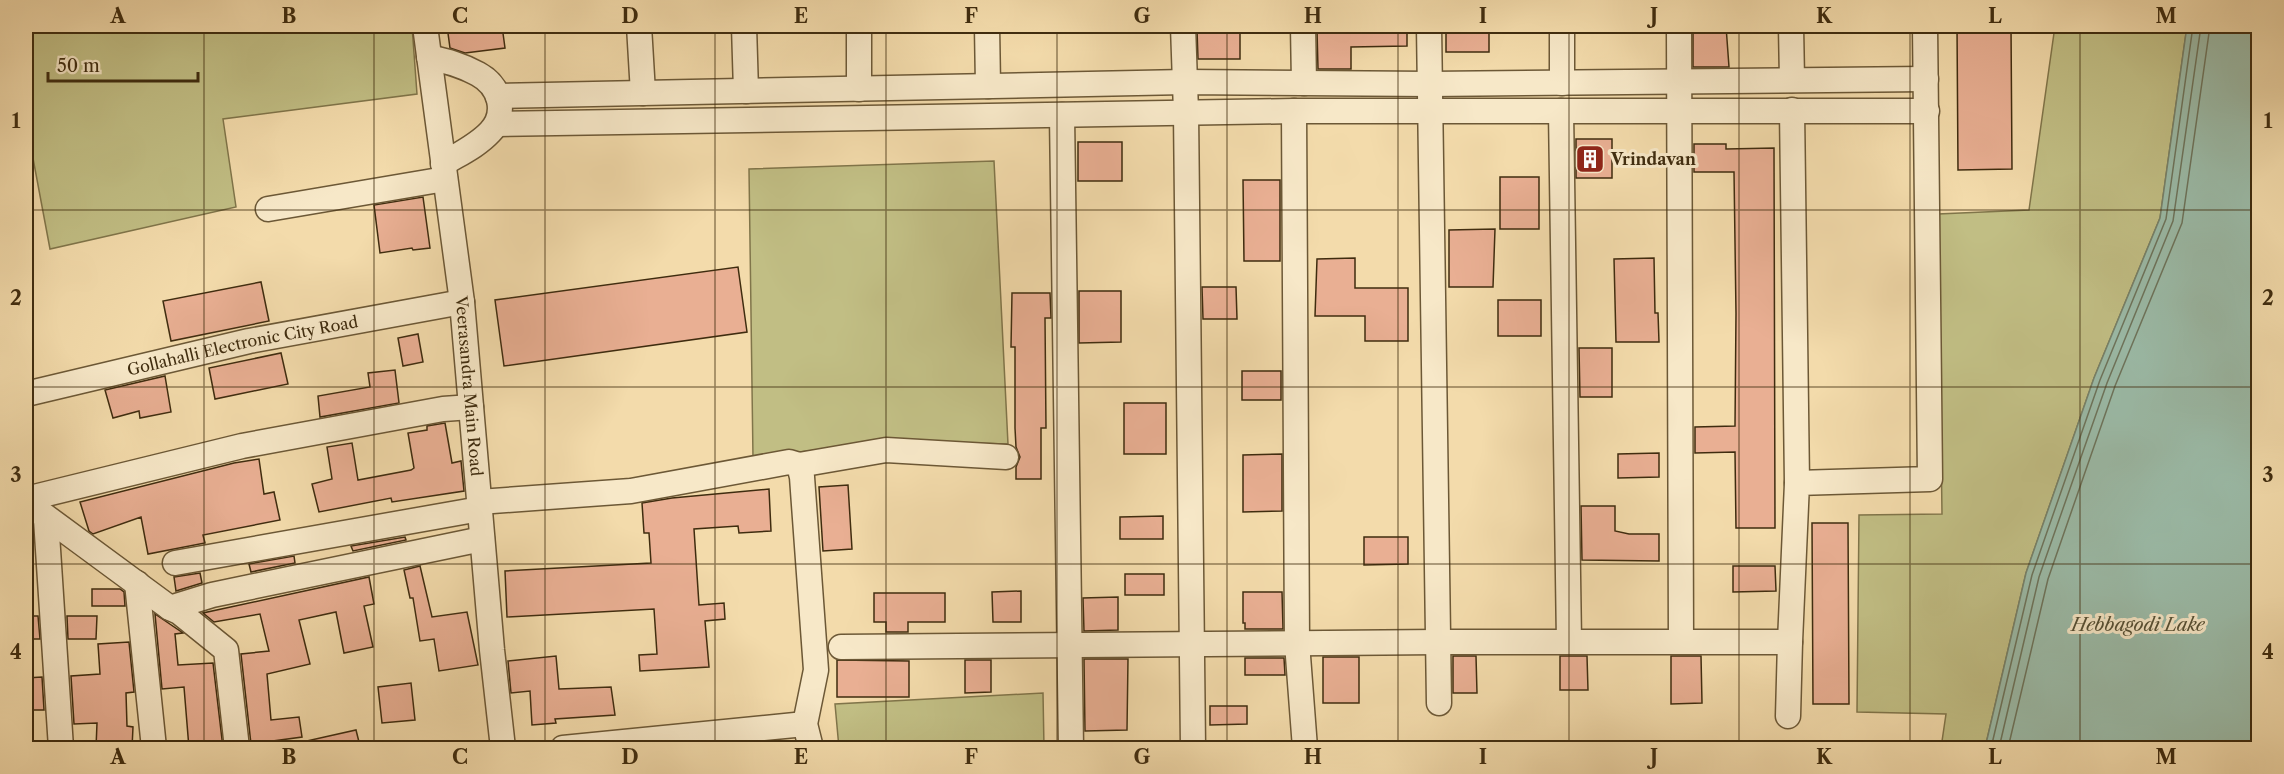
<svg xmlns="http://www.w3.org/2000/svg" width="2284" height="774" viewBox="0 0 2284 774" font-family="'Libre Caslon Text',serif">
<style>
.green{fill:#c1be84;stroke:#80754a;stroke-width:1.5}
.water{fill:#9bbba8;stroke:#76826b;stroke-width:1.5}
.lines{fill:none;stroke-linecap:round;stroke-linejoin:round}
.shore{stroke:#6d745c;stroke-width:1.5}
.building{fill:#e9af93;stroke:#3f2c0f;stroke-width:1.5}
.minor-casing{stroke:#6c5836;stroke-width:27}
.minor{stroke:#f7e8c8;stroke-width:24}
.grid{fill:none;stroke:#3f2c0f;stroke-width:1.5;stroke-opacity:0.55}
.labels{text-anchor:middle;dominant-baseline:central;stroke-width:6;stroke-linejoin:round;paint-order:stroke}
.poi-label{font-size:16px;font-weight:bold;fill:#3f2c0f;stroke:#f7e8c8;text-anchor:start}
.street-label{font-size:16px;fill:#3f2c0f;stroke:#f7e8c8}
.water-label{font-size:18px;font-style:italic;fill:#565035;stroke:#f7e8c8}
.neatline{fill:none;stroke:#3f2c0f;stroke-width:2}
.grid-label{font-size:20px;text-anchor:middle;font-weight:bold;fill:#3f2c0f}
</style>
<rect width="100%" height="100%" fill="#f3dbab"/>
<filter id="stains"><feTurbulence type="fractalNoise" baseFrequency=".00333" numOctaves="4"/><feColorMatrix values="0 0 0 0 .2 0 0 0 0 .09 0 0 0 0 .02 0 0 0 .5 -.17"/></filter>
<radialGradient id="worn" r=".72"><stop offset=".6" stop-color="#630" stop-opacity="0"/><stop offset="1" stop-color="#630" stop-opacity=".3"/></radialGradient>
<!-- green -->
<path class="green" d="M26,26H412L417,94L223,119L236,207L50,249L26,121Z
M2055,26H2187L2160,218L2094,378L2026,573L1985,748H1941L1946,714L1857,712L1859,515L1942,514L1938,214L2029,210Z
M994,161L1008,444L887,441L753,458L749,169Z
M1043,693L1044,748H839L835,704Z"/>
<!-- water -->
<path class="water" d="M2187,26H2258V748H1985L2026,573L2094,378L2160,218Z"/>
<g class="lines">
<!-- shore -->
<path class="shore" d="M1991,748L2032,575L2100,380L2166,219L2193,26
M1999,748L2039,577L2107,383L2173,221L2201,26
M2008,748L2048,579L2115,386L2182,223L2210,26"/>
</g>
<!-- building -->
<path class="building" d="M447,26H502L505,48L465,53L450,48Z
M1356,26H1407V46L1351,47V69H1318L1317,30L1356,29Z
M1446,26H1489V52H1446Z
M1693,26H1726L1729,67H1693Z
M1957,26H2011L2012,169L1958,170Z
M1197,30H1240V59H1198Z
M1576,139H1612V178H1576Z
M1078,142H1122V181H1078Z
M1694,144H1726V149L1774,148L1775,528H1736L1735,452L1695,453V427L1735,426L1736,313L1734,172H1694Z
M1500,177H1539V229H1500Z
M1243,180H1280V261H1244Z
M423,197L430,248L413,250L412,248L380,253L374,205Z
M1495,229L1493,287H1449V230Z
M1355,258V288H1408V341H1365V316H1315L1317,259Z
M1654,258L1655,313H1658L1659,342H1616L1614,259Z
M738,267L747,332L504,366L495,300Z
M261,282L269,321L171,341L163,301Z
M1202,287H1236L1237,319H1203Z
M1079,291H1121V342L1079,343Z
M1012,293H1050L1051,318H1045L1046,428H1041V479H1016V467L1020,457L1016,447L1015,428V347H1011Z
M1498,300H1541V336H1498Z
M418,334L423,362L403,366L398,338Z
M1579,348H1612V397H1580Z
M281,353L288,384L215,399L209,368Z
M395,370L399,403L320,417L318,396L370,387L368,373Z
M1242,371H1281V400H1242Z
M165,376L171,412L140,418L139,411L113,418L105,390Z
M1124,403H1166V454H1124Z
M445,423L452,463L461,461L464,491L392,502L391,498L319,512L312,484L332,479L327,447L352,443L358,480L411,470L414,468L408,433L427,430V426Z
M1659,453V477L1618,478V454Z
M1282,454V511L1243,512V455Z
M259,459L264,494L274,492L280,520L203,535L205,543L148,554L141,517L93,534L89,531L80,502L234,463Z
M848,485L852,549L823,551L819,487Z
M769,489L771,531L739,533L738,526L694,529L699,605L724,603L725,619L705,621L709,667L640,671L639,655L657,654L654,609L507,617L505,571L651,563L649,533H644L642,503L672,498Z
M1581,506H1615V531L1629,534H1659V561L1582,560Z
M1163,516V539H1120V517Z
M1812,523H1848L1849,704H1813Z
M405,537L406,540L353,551L351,546Z
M1364,537H1408V564L1364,565Z
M294,556L295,563L251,572L249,564Z
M420,566L432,617L467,612L478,665L439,671L434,639L420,641L413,598H410L404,570Z
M1733,566H1775L1776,591L1733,592Z
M200,573L202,583L176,591L174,577Z
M1125,574H1164V595H1125Z
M369,577L374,604L364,606L373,647L344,653L336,612L299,620L310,664L267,674L271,720L299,717L302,737L251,744L241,654L269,651L260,614L214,622L203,613Z
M92,589H120L124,592L125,606H92Z
M1021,591V622H993L992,592Z
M1243,592H1282L1283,629H1245V623H1243Z
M874,593H945V622H908V632H886V622H874Z
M1118,597V630L1084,631L1083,598Z
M155,614L183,633L175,634L178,665L213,663L223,748H189L184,687L162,689Z
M26,616H38L40,639H26Z
M67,616H97L96,639H68Z
M129,642L134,692L126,693L127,726L133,727L132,748H96L97,723L74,724L71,676L100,674L98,644Z
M556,656L559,689L611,687L615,715L555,719L556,723L532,725L530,691L511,693L508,661Z
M1453,656H1476L1477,693H1453Z
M1560,656H1587L1588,690H1560Z
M1671,656H1701L1702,703L1671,704Z
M1323,657H1359V703H1323Z
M1245,658H1284L1285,675H1245Z
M1084,659H1128L1127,730L1085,731Z
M837,660L909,661V697H837Z
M965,660H991V692L965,693Z
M42,677L44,710H26V678Z
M411,683L415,720L382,723L378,687Z
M1210,706H1247V724L1210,725Z
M356,730L360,746L351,748H303L302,742Z"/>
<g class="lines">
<!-- minor casing -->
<g class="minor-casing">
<g id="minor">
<path id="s1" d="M425,26L462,302L492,650L503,748"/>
<path d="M639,26L643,93"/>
<path d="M744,26L746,91"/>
<path d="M987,26L988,86"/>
<path d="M1183,26L1186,112L1193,748"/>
<path d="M1303,26L1304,83"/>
<path d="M1429,26L1439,703"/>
<path d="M1562,26V83"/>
<path d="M1679,26L1681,641"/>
<path d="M1791,26L1792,80"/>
<path d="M429,57C446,61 462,65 478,74C500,86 508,113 490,132C477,146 459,154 443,164"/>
<path d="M859,89V26"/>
<path d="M498,96L1185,82L1430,84L1926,79"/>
<path d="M1792,110L1797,483"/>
<path d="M1294,111L1297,643L1305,748"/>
<path d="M1561,111L1569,642"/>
<path d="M1062,115L1071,748"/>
<path d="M497,124L1294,111H1927"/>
<path d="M268,209L445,179"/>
<path id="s2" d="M26,394L249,341L462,302"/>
<path d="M799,465L886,450L1006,457"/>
<path d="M26,499L242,446L443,409L471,407"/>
<path d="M26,502L170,608L179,612L226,650L237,748"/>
<path d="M479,502L631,491L789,462L799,465L802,477L816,670L805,724L811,748"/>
<path d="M46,519L61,748"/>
<path d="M175,563L480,509"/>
<path d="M137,583L154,748"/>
<path d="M170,608L212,595L482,539"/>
<path d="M841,647L1439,642H1790L1797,483L1930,479L1925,26"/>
<path d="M1788,716L1790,642"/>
<path d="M563,748L805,724"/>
</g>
</g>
<!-- minor -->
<use href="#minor" class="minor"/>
</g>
<!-- grid -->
<path class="grid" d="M204,26V748M374,26V748M545,26V748M715,26V748M886,26V748M1057,26V748M1227,26V748M1398,26V748M1569,26V748M1739,26V748M1910,26V748M2080,26V748M26,210H2258M26,387H2258M26,564H2258"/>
<!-- icons -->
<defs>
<g id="building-square" transform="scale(1.5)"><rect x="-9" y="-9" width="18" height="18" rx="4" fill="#8f2418" stroke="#f7e8c8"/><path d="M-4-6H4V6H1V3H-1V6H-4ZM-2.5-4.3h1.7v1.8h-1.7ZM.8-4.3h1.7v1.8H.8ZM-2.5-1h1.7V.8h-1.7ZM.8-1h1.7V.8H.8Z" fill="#fff"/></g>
</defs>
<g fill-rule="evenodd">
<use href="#building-square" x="1590" y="159"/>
</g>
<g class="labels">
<!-- poi labels -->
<g class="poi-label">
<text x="1611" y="159">Vrindavan</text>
</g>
<!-- street labels -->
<g class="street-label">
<text stroke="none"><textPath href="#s2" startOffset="222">Gollahalli Electronic City Road</textPath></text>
<text stroke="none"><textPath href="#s1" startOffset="363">Veerasandra Main Road</textPath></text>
</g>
<!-- water labels -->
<g class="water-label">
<text x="2138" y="625">Hebbagodi Lake</text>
</g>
</g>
<!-- margin -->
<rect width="2284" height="774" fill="none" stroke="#f3dbab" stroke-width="66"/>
<!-- scale -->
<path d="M48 72v9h150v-9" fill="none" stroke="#3f2c0f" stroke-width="3"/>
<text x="57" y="72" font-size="18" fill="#3f2c0f" stroke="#f7e8c8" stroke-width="4.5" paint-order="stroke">50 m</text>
<rect x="33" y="33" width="2218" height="708" class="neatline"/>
<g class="grid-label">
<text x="118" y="23">A</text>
<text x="289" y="23">B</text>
<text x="460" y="23">C</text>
<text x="630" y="23">D</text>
<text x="801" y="23">E</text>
<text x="971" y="23">F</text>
<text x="1142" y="23">G</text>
<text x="1313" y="23">H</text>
<text x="1483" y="23">I</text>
<text x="1654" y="23">J</text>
<text x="1824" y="23">K</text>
<text x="1995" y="23">L</text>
<text x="2166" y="23">M</text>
<text x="16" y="128">1</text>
<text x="2268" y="128">1</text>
<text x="16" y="305">2</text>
<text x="2268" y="305">2</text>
<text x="16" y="482">3</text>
<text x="2268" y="482">3</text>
<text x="16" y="659">4</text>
<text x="2268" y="659">4</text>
<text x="118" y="764">A</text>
<text x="289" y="764">B</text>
<text x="460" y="764">C</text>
<text x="630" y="764">D</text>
<text x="801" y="764">E</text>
<text x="971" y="764">F</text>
<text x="1142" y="764">G</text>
<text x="1313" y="764">H</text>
<text x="1483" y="764">I</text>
<text x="1654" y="764">J</text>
<text x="1824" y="764">K</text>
<text x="1995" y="764">L</text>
<text x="2166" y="764">M</text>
</g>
<rect width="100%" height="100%" filter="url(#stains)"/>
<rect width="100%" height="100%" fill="url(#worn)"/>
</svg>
